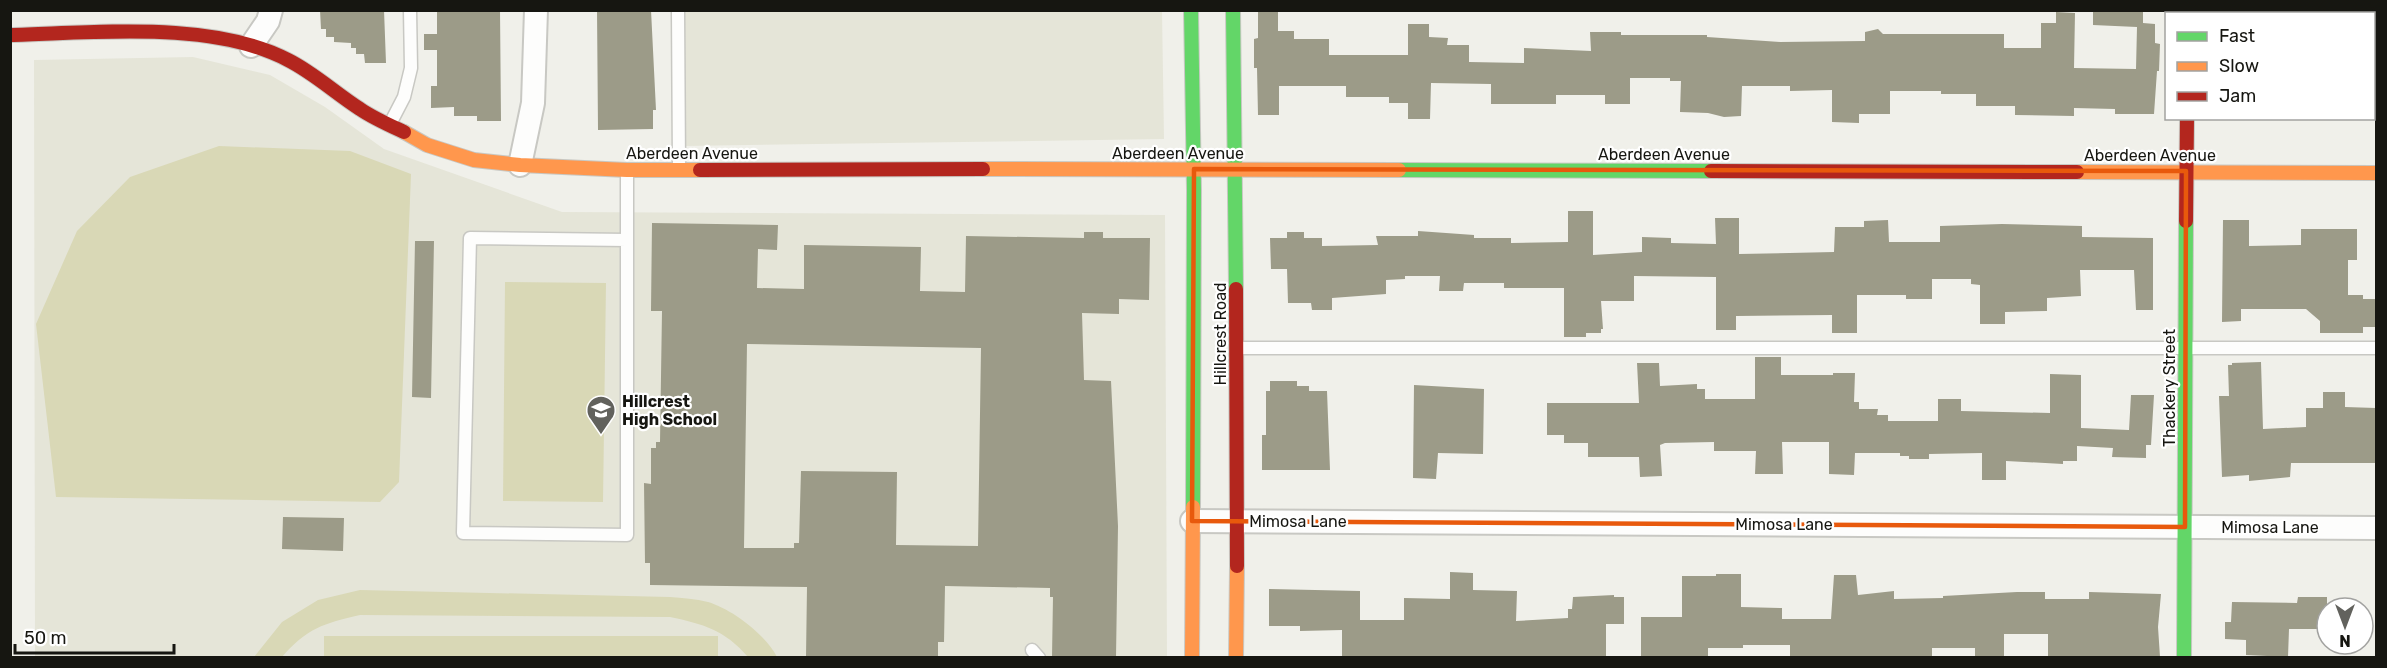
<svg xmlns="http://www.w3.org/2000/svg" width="2387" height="668" viewBox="0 0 2387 668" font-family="Rubik,sans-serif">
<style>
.built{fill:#e5e5d8}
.green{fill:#d9d8b6}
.building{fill:#9c9b88;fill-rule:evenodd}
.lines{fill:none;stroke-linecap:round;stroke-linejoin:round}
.lane-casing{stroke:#c8c8c3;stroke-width:15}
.street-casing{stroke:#c8c8c3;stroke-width:26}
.fast-casing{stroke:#c8c8c3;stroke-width:16}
.slow-casing{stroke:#c8c8c3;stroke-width:16}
.jam-casing{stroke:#c8c8c3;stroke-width:16}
.lane{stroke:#fdfdfc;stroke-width:12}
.street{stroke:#fdfdfc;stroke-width:22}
.fast{stroke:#63d668;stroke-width:14}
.slow{stroke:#ff974d;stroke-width:14}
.jam{stroke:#b3261e;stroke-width:14}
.marked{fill:none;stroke:#e8590c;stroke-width:4.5;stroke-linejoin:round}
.labels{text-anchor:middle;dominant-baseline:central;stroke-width:4.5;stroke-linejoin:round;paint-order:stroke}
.street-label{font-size:16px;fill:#161611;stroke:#fff}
.poi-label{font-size:16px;font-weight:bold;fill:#161611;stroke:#fff;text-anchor:start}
</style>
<rect width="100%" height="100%" fill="#f0f0ea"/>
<!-- built -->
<path class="built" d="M683,11H1162L1164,139L685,146Z
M193,57L270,75L325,107L384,149L562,212L1165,215L1167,657H35L34,60Z"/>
<!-- green -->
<path class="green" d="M219,146L350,151L411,174L399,482L380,502L56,497L36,324L77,231L130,177Z
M505,282L606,283L603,502L503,501Z
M360,590L670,597C682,598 696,599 708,602C732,609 766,635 777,657H748C725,630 703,624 670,617L360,615C324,623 306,629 282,657H254L282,622L318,600Z
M324,636H718V657H324Z"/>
<!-- building -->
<path class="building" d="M320,10H384L386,63H365L364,54H356V48H351V43L334,42V37H326V29H321Z
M437,10H500L501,121H477V116H454V107L431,108V86H437V50H424V34H437Z
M597,10H651L656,110H653V129L598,130Z
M1258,10H1278V31H1294V39H1329V55H1408V24H1429V37L1448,38L1447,45H1469V62L1524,63V48L1591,51L1590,32H1621V35H1707V37L1780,42L1865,41V32L1878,29L1883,34H2004V48H2041V23H2056V12L2075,13L2074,68L2136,69L2137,27L2093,25V10H2143V23L2155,24V43L2160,44L2159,71H2157L2154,114H2115V109L2074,108V116L2015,115V106H1976V94H1941V91H1890V114H1859V123L1832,122V90L1790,91V86H1742L1741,116L1724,117L1708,113L1680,112L1681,81H1670V78H1630V104H1605V95H1556V104H1491V84L1431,83L1430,119H1408V103H1389V97H1346V86H1279V115H1258L1257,68H1254V39L1258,38Z
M1568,211H1593V255L1642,252V237L1671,238V243L1716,244L1715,218H1739V254L1834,252L1835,227H1864V221L1888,220L1889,242H1940V226L2002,224L2082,226V237L2153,238V310H2136L2134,270H2080L2081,296L2047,298V311L2005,312V324H1980V285L1971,284V279H1932V299H1906V295H1857V333H1832V315L1736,316V330H1716V277L1634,276V301H1601L1603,329H1601V333H1586V337H1564V288H1504V283H1464L1463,291H1439L1440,276H1405V279L1386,280V294L1332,298V310H1312L1311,303H1288L1287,269H1271L1270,238H1287V232H1304V238H1322V246L1378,245L1376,236H1418V231L1474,235V238H1511V243L1568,242Z
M2223,220H2249V246L2301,245V229H2357V260H2348V295H2363V299H2376V327H2363V333H2320V321L2306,309H2241V321L2222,322Z
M652,223L778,225L777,250L758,249L757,288L804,289V245L921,247L920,291L965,292L966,236L1084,238V232H1103V238H1150L1149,300L1119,299V314L1082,313L1084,380L1111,381L1118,526L1116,657H1052L1053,597H1050V588L945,586L944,642H938V657H806L807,587L650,585V563H645L644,483L651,484V448H656V442H660L662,311H651ZM747,344L981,348L978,546L896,545L897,472L801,471L799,543H794V548H744Z
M415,241H434L431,398L412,397Z
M1755,357H1781V375H1833V373H1855L1854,402H1859V409H1878L1877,415H1888V421H1938V399H1961V411L2050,413V374L2081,375V428L2129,430L2131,395H2154L2151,445H2146V458L2112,457L2113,448L2077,446V461H2063V464L2006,461V480H1982V453L1929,454V459H1909V456H1900V453H1855L1854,475L1829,474V442H1782L1783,474H1755L1756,451H1714V442L1665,443L1660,445L1662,476L1640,477L1639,457H1588V443H1564V435H1547V403H1639L1637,363H1659L1660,386L1697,384V389H1705V399H1755Z
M2261,362L2263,429L2306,427V408H2323V392H2345V407L2376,408V463H2291L2290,477L2249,481V475L2222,477L2219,396H2229L2228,365H2232V363Z
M1270,381H1297V386H1309V391H1327L1330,470H1262V435H1266V391H1270Z
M1414,385L1484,389L1483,454L1438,453L1436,479L1413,478Z
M283,517L344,518L343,551L282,549Z
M1450,572L1473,573V590L1517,591L1516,621L1568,618V609H1572L1573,597L1614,595V597H1624V624H1606V657H1342V630L1300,631V626H1269V589L1360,591V620H1404V598L1450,599Z
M1716,574H1741V607L1782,608V619H1831L1834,575H1856L1858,595L1894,591V599L1943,598V596L2017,592H2045V599H2089V592L2161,594L2158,627L2160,657H2048V634H2004V657H1975V648H1932V657H1790V645H1743V648H1708V656L1641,657V617H1682V576H1716Z
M2298,597H2327V629H2289L2288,657L2246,655V640L2225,639V622H2231L2232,602L2297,603Z"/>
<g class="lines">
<!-- lane casing -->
<g class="lane-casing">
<path id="lane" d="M678,10L679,168
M390,124L404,97L411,68L410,10
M627,171V535L463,533L470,238L627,240
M1238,348H2376
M1032,650L1039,658"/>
</g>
<!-- street casing -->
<g class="street-casing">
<path id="street" d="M251,46L268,21L271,10
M520,165L533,103L536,10
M1192,521L2376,528"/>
</g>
<!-- fast casing -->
<g class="fast-casing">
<path id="fast" d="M1191,10L1194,190L1193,507
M1233,10L1236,289
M2187,10V14
M1399,170L1711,171
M2184,658L2186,221"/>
</g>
<!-- slow casing -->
<g class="slow-casing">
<path id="slow" d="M404,132L427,145L474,160L520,165L627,170H700
M983,169L1399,170
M2077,172L2376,173
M1192,658L1193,507
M1236,658L1237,566"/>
</g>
<!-- jam casing -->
<g class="jam-casing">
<path id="jam" d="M10,35C94,33 212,20 288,60C314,73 335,93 360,109C373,118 389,125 404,132
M700,170L983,169
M1711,171L2077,172
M2186,221L2187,118
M1236,289L1237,566"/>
</g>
<!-- lane -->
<use href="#lane" class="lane"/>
<!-- street -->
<use href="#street" class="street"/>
<!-- fast -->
<use href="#fast" class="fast"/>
<!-- slow -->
<use href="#slow" class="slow"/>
<!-- jam -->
<use href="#jam" class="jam"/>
</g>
<!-- marked area -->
<path class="marked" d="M1194,169L2186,171L2185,527L1192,521Z"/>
<!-- icons -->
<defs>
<g id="school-pin" transform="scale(1.5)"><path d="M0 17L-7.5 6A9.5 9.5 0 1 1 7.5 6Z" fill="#62625d" stroke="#fff"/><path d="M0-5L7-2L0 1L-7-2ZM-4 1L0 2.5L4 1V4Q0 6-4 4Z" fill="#fff"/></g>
</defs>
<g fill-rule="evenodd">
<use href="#school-pin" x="601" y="410"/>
</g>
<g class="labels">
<!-- street labels -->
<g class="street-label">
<text x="692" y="153">Aberdeen Avenue</text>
<text x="1178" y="153">Aberdeen Avenue</text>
<text x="1664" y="154">Aberdeen Avenue</text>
<text x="2150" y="155">Aberdeen Avenue</text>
<text transform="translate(1220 334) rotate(-90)">Hillcrest Road</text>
<text transform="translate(2169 388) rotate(-90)">Thackery Street</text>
<text x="1298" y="521">Mimosa Lane</text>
<text x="1784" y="524">Mimosa Lane</text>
<text x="2270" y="527">Mimosa Lane</text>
</g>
<!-- poi labels -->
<g class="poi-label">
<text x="622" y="401">Hillcrest<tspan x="622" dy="18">High School</tspan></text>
</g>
</g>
<!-- border -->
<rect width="2387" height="668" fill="none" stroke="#161611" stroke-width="24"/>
<!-- legend -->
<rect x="2165" y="12" width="210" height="108" fill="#ffffff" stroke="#a2a2a0" stroke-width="1.5"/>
<rect x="2177" y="32" width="30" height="9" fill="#63d668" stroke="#a2a2a0" stroke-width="1.5"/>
<text x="2219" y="42" font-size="18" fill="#161611">Fast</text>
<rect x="2177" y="62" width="30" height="9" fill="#ff974d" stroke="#a2a2a0" stroke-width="1.5"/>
<text x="2219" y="72" font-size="18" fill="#161611">Slow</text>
<rect x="2177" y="92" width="30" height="9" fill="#b3261e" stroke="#a2a2a0" stroke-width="1.5"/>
<text x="2219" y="102" font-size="18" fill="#161611">Jam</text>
<!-- north arrow -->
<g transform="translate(2345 626) rotate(180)"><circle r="28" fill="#ffffff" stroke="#a2a2a0" stroke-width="1.5"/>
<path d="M0-4.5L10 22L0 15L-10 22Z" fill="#62625d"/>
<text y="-9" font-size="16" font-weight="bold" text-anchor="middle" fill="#161611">N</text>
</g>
<!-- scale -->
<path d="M15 644v9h159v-9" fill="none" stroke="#161611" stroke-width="3"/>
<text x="24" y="644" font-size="18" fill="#161611" stroke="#ffffff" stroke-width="4.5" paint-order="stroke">50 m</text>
</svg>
